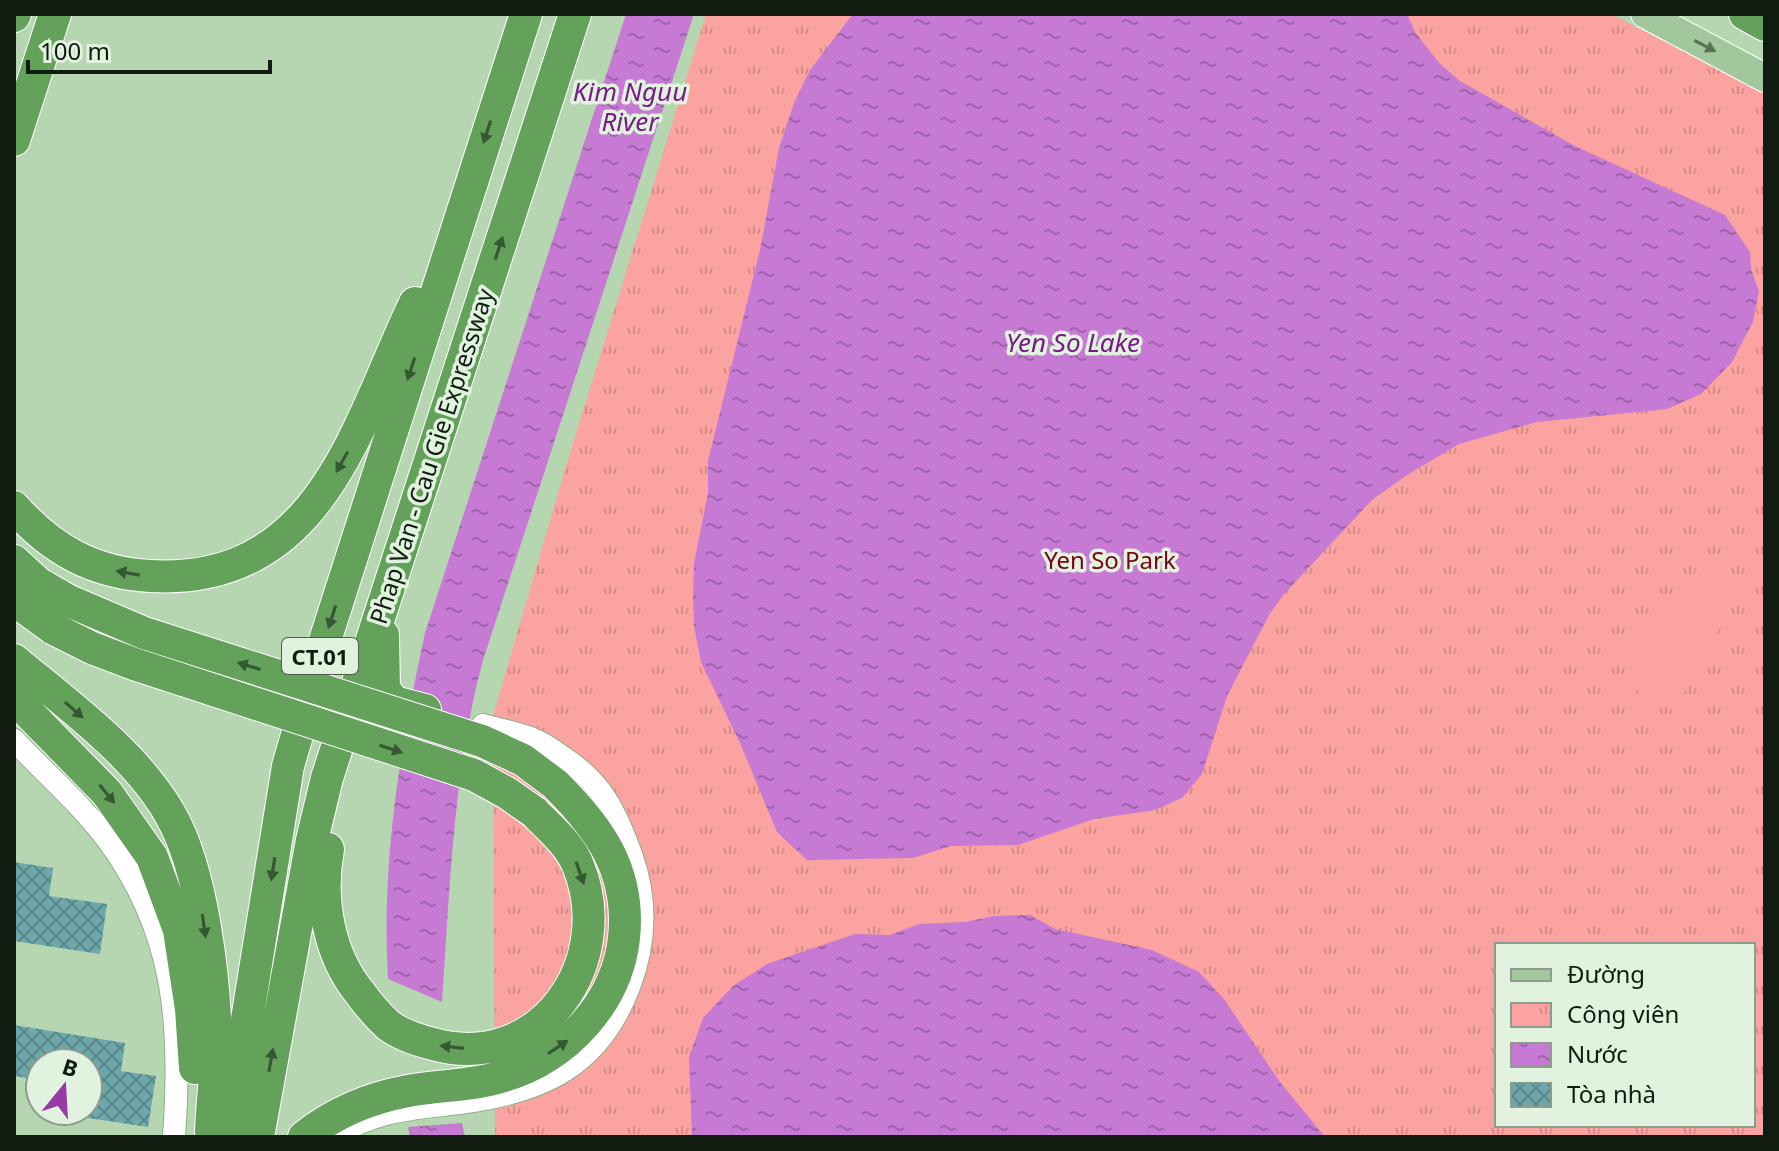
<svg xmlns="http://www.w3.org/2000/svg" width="1779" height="1151" viewBox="0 0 1779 1151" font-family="'Noto Sans',sans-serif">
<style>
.park{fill:url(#park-tufts);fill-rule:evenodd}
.pitch{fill:#faa3a0}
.water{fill:url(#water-ripples)}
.building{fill:url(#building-cross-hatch)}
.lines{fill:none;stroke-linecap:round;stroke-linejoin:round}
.minor-casing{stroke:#90af8c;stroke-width:24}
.major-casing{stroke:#fff;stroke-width:30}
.highway-casing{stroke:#fff;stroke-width:34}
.minor{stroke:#fff;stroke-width:22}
.major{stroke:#a2c79d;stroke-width:28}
.highway{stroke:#64a25c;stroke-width:32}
.highway-bridge-casing{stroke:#fff;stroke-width:34;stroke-linecap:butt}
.highway-bridge{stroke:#64a25c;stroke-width:32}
.oneway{fill:#597256}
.oneway2{fill:#365832}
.labels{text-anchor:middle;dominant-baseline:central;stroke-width:7;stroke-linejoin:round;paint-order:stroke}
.shield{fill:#e1f2df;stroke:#4f5c4d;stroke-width:2}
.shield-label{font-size:22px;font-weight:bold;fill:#101c0f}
.street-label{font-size:24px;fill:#101c0f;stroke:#e1f2df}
.park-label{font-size:24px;fill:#780418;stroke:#e1f2df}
.water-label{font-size:26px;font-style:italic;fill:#791a88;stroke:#e1f2df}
</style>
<defs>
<pattern id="park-tufts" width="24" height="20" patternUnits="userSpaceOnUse" patternTransform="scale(2)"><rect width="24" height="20" fill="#faa3a0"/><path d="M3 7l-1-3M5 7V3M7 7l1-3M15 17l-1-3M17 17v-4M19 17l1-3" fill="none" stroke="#d58c89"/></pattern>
<pattern id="water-ripples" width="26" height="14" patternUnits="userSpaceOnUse" patternTransform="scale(2)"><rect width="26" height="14" fill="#c67ad3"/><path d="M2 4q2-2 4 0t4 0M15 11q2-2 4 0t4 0" fill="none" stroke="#9f63aa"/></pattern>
<pattern id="building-cross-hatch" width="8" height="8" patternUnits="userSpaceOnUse" patternTransform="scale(2)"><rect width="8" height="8" fill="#6ea8ac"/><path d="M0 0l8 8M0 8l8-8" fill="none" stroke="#59888a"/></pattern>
</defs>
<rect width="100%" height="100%" fill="#b6d6b2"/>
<!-- park -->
<path class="park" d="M706,14H1611L1765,93V1137H495L493,716L565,469ZM1497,945H1753V1125H1497Z"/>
<!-- pitch -->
<path class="pitch" d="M1702,559L1745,583L1674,711L1630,687L1640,668L1622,657L1659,592L1678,602Z"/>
<!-- water -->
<path class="water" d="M626,14H694L483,660C453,772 450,887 442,1002L388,979C381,862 400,748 425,633Z
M853,14H1407L1415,32L1439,63L1460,81L1575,146L1725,215L1750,252L1751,269L1759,291L1753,322L1732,362L1701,394L1667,409L1537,422L1459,444L1407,475L1372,500L1284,594L1269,615L1227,696L1202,774L1182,798L1155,810L1094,819L1018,845L951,846L913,858L807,860L777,832L740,743L701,662L694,626L693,597L694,563L708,493V461L760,250L779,148L794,103L810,70Z
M1030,915L1055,929L1152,950L1199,972L1224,999L1280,1082L1325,1137H692L689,1057L703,1018L733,986L767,964L855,934L890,935L919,924L965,922L994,916Z
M462,1123L465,1137H410L408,1127Z"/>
<!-- building -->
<path class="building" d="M14,862L53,868L49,896L107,904L100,954L14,941Z
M14,1025L125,1043L121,1071L156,1076L148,1127L88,1118V1063H40V1080L14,1076Z"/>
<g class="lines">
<!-- minor casing -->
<g class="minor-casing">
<path id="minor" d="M14,740C45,773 80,803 107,839C176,932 182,1026 174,1137
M333,1137C379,1108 415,1109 466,1102C545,1091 599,1065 629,987C645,945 647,900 632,857C616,812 602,782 561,756C553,750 544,744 535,740C519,733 500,730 483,725"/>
</g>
<!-- major casing -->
<g class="major-casing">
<path id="major" d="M1645,14L1765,78"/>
</g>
<!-- highway casing -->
<g class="highway-casing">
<path id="highway" d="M1745,14L1765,25
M14,16L15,14
M14,140L55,14
M14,507C51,549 93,573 150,576C321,586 356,426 415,303
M14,561L38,583L69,601
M14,600L54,629
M383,635L384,689L394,702L425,710
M14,660C67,704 136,754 170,814C203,871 215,981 216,1047C216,1075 212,1104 211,1132
M14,698L107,793L152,857L179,930L191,1009L195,1068
M328,849C319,898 328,954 360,993C368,1004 378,1016 388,1025C401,1035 417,1040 433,1044C541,1074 619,960 577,863C568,843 549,827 534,812
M228,1137L288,766L321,653L526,14
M258,1137L312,840L327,778L575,14
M304,1137C334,1113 370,1098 408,1091C440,1085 473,1086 504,1076C566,1057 617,1003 624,938C631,872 600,828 555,784"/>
</g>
<!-- minor -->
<use href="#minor" class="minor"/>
<!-- major -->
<use href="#major" class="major"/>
<!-- highway -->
<use href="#highway" class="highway"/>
<!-- highway-bridge casing -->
<g class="highway-bridge-casing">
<path id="highway-bridge" d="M69,601L144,633L482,741L523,760L555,784
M54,629L92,648L134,664L474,775L507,793L534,812"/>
</g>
<!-- highway-bridge -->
<use href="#highway-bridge" class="highway-bridge"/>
</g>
<!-- one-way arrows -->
<defs><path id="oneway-solid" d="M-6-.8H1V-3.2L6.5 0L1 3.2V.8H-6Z" transform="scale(2)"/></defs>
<use class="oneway" href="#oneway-solid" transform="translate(1705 46) rotate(28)"/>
<g class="oneway2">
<use href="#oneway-solid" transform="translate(487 132) rotate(108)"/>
<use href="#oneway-solid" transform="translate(499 248) rotate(-72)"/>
<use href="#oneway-solid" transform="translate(411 369) rotate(108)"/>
<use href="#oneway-solid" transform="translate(342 462) rotate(119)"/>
<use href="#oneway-solid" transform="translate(128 573) rotate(-170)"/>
<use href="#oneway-solid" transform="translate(332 617) rotate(108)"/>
<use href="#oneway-solid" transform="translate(249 666) rotate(-163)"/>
<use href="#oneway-solid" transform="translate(74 710) rotate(41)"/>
<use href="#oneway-solid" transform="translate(391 749) rotate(18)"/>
<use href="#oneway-solid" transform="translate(107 794) rotate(51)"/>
<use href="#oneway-solid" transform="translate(273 869) rotate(99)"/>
<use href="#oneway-solid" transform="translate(580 873) rotate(71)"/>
<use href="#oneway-solid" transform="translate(204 926) rotate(82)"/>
<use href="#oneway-solid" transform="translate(452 1047) rotate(-173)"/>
<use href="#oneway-solid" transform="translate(558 1047) rotate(-34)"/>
<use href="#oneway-solid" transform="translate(271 1060) rotate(-80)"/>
</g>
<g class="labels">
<!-- shield labels -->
<rect class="shield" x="282" y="638" width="76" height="36" rx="6"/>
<g class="shield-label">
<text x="320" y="656">CT.01</text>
</g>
<!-- street labels -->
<g class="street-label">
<text transform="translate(431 456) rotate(-72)">Phap Van - Cau Gie Expressway</text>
</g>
<!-- park labels -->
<g class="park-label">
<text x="1110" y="559">Yen So Park</text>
</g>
<!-- water labels -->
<g class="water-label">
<text x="630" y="91">Kim Nguu<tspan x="630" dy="30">River</tspan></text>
<text x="1073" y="342">Yen So Lake</text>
</g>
</g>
<!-- border -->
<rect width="1779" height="1151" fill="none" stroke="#101c0f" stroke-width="32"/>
<!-- legend -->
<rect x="1495" y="943" width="260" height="184" fill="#e1f2df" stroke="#8d9c8c" stroke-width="2"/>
<rect x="1511" y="969" width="40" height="12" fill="#a2c79d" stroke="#8d9c8c" stroke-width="2"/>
<text x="1567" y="983" font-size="24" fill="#101c0f">Đường</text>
<rect x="1511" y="1003" width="40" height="24" fill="url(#park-tufts)" stroke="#8d9c8c" stroke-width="2"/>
<text x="1567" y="1023" font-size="24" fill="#101c0f">Công viên</text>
<rect x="1511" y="1043" width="40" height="24" fill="url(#water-ripples)" stroke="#8d9c8c" stroke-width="2"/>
<text x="1567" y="1063" font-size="24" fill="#101c0f">Nước</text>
<rect x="1511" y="1083" width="40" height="24" fill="url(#building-cross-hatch)" stroke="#8d9c8c" stroke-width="2"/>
<text x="1567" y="1103" font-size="24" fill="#101c0f">Tòa nhà</text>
<!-- north arrow -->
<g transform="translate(64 1087) rotate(18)"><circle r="38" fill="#e1f2df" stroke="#8d9c8c" stroke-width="2"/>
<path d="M0-6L14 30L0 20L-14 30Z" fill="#963ba5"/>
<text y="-12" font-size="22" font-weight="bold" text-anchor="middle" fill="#101c0f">B</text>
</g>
<!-- scale -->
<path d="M28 60v12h242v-12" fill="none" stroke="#101c0f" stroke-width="4"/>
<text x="40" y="60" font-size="24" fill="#101c0f" stroke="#e1f2df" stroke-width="6" paint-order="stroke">100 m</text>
</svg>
